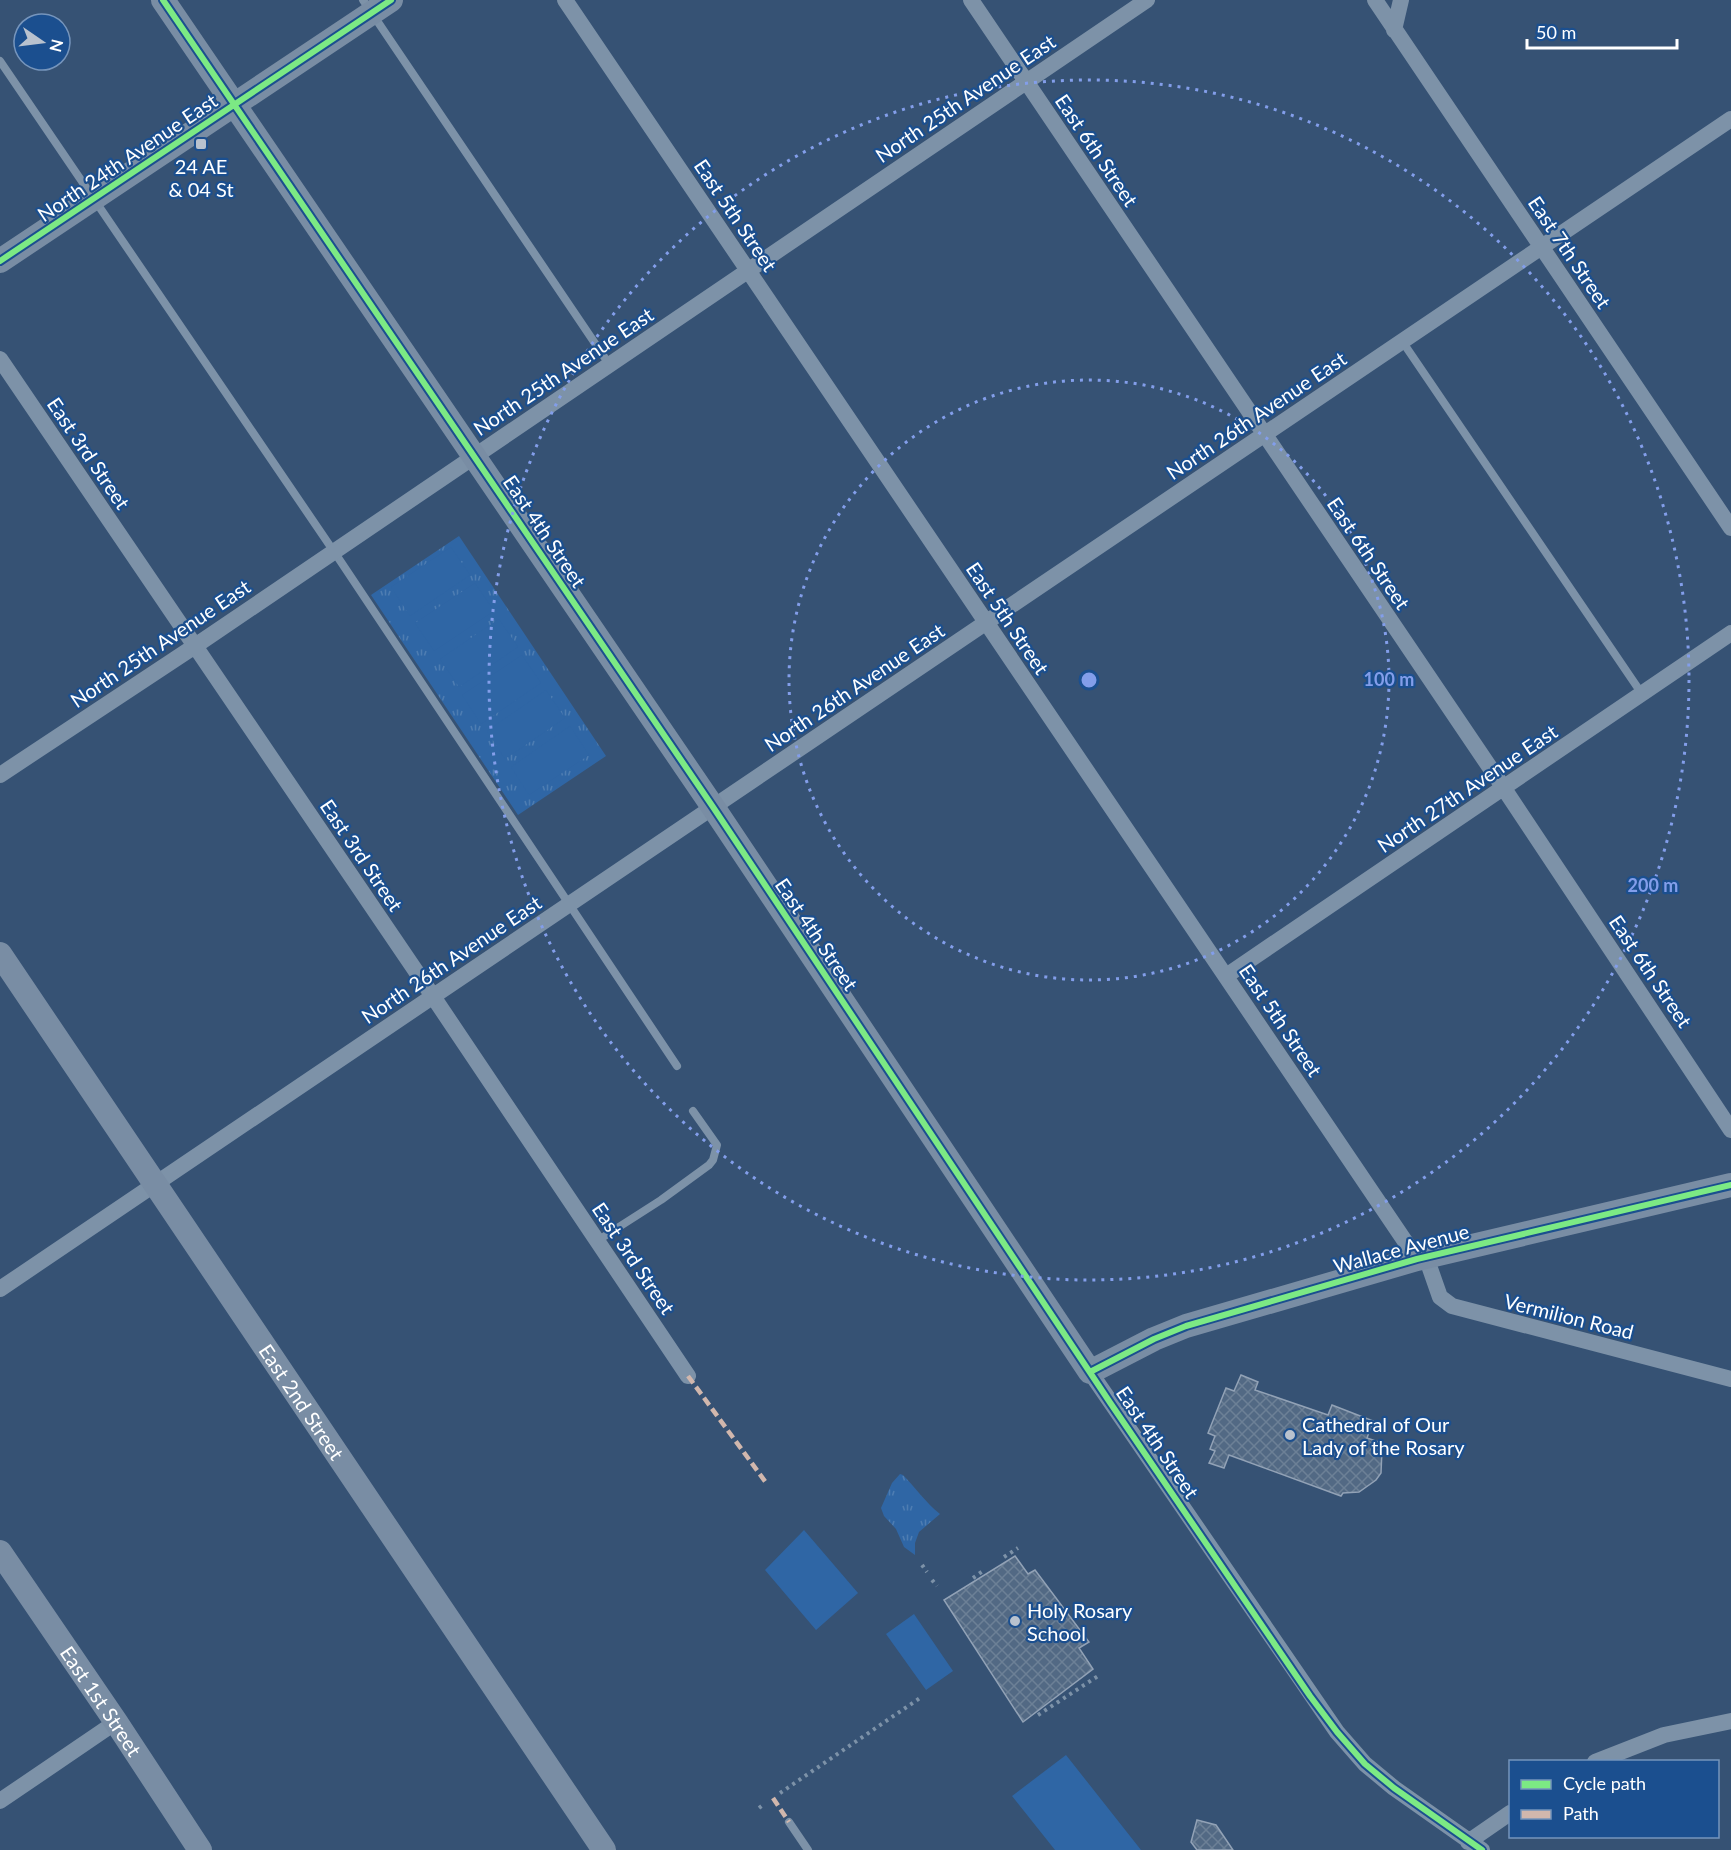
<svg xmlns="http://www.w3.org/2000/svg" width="1731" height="1850" viewBox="0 0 1731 1850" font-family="Lato,sans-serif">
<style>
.grass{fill:url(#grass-tufts)}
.pitch{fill:#2f66a5}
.building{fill:url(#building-cross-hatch);stroke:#92a2b6;stroke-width:1.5}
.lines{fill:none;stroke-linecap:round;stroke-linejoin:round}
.path{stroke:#7d92a8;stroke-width:4;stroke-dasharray:3 4.5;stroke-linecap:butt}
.lane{stroke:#7d92a8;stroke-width:8}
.street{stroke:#7d92a8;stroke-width:16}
.secondary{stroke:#798da4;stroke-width:24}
.quiet{stroke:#d1b7ad;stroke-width:4.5;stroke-dasharray:9 4.5;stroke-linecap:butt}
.cycleway-casing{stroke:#1b4f8f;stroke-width:10}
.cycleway{stroke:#7ce984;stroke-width:6}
.ring{fill:none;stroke:#839eea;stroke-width:3;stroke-dasharray:3 6}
.poi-dot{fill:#b9c2ce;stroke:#1b4f8f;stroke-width:2}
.labels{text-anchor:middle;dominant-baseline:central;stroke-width:4.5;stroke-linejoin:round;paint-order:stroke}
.street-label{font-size:20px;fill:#fff;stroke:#1b4f8f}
.poi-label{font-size:20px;fill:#fff;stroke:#1b4f8f;text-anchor:start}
.centre{fill:#839eea;stroke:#1b4f8f;stroke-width:3}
.ring-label{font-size:18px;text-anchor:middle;font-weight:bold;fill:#839eea;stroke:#1b4f8f;stroke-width:4.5;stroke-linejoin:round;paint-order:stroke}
</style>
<defs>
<pattern id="grass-tufts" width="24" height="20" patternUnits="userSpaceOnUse" patternTransform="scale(1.5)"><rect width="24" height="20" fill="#2f66a5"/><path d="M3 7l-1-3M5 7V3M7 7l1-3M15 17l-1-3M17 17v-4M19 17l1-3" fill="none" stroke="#4e7db2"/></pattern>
<pattern id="building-cross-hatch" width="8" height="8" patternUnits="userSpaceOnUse" patternTransform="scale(1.5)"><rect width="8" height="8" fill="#526984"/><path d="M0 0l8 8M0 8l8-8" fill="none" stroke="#6c8096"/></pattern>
</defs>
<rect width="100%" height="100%" fill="#365274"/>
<!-- grass -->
<path class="grass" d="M459,536L606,756L518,815L371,595Z
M900,1474L903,1475C916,1488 925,1502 940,1514L919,1532L915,1543V1555L904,1547L896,1529L884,1516L881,1508L892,1483Z"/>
<!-- pitch -->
<path class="pitch" d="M451,547L470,575L410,616L391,587Z
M475,583L494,611L434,651L415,623Z
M499,619L518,647L459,687L440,659Z
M522,655L541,683L481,724L462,695Z
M546,690L565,718L505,759L487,731Z
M570,726L589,755L529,795L511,767Z
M804,1530L858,1593L816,1630L765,1570Z
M914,1614L953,1671L926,1690L886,1634Z
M1066,1755L1141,1850H1055L1012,1796Z"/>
<!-- building -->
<path class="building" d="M1241,1375L1258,1382L1255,1390L1328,1415L1332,1405L1373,1421L1367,1438L1379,1442L1382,1449L1381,1473L1376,1480L1359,1492L1343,1493L1341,1496L1229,1455L1224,1468L1209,1463L1215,1451L1210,1449L1215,1436L1208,1433L1226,1388L1234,1391Z
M1015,1556L1028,1574L1035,1570L1089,1642L1079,1648L1093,1669L1023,1722L944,1600Z
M1197,1820L1216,1825L1233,1850H1197L1191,1842Z"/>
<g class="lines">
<!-- path -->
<path class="path" d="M1004,1557L1018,1548
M922,1565L927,1572
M973,1578L983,1571
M932,1580L937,1586
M1038,1715L1098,1676
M780,1793L920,1698
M759,1808L763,1805"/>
<!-- lane -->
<path class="lane" d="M363,0L609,364
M0,61L341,562L677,1066
M1402,341L1642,694
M597,1241L661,1200L709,1165L713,1160L717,1145L693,1111
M789,1822L808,1850"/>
<!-- street -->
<path class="street" d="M565,0L1417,1259
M971,0L1495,775L1731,1130
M1375,0L1731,528
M1394,30L1401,0
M0,359L426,986L688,1376
M0,775L195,646L1147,0
M1226,976L1731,633
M1426,1257L1440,1297L1452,1306L1731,1379
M0,1289L1731,119
M1090,1372L1337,1732L1365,1764L1394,1788L1482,1850
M1595,1762L1664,1735L1731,1721
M0,1801L116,1722
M1468,1842L1510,1813"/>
<!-- secondary -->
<g class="secondary">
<path d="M163,0L713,807L1090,1372L1154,1339L1186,1326L1417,1259L1731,1185"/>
<path d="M0,261L391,0"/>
<path id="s1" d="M0,954L604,1850"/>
<path id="s2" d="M0,1552L116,1722L200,1850"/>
</g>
<!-- quiet -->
<path class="quiet" d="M688,1376L767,1484
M773,1798L789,1822"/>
<!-- cycleway casing -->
<g class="cycleway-casing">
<path id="cycleway" d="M163,0L713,807L1111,1404L1310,1696L1337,1732L1365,1764L1394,1788L1482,1850
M0,261L391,0
M1090,1372L1154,1339L1186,1326L1417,1259L1731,1185"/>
</g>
<!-- cycleway -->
<use href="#cycleway" class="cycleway"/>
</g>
<!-- distance rings -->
<g class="ring">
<circle cx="1089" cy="680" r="300"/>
<circle cx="1089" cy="680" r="600"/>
</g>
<!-- markers -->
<g class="poi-dot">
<rect x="195" y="138" width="12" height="12" rx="3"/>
<circle cx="1290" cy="1435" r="6"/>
<circle cx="1015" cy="1621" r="6"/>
</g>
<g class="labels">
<!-- street labels -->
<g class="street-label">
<text transform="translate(965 98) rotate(-34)">North 25th Avenue East</text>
<text transform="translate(1097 150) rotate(56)">East 6th Street</text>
<text transform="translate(127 157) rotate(-34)">North 24th Avenue East</text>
<text transform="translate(736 215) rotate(56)">East 5th Street</text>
<text transform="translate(1570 252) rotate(56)">East 7th Street</text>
<text transform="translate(563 371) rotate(-34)">North 25th Avenue East</text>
<text transform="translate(1256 415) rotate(-34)">North 26th Avenue East</text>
<text transform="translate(89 453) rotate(56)">East 3rd Street</text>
<text transform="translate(545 531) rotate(56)">East 4th Street</text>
<text transform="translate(1369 553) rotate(56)">East 6th Street</text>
<text transform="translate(1008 618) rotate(56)">East 5th Street</text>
<text transform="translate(160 643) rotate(-34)">North 25th Avenue East</text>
<text transform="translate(854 687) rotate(-34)">North 26th Avenue East</text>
<text transform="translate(1467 788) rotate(-34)">North 27th Avenue East</text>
<text transform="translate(362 855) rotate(56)">East 3rd Street</text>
<text transform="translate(817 934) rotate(56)">East 4th Street</text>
<text transform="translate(451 959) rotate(-34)">North 26th Avenue East</text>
<text transform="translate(1651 971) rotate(56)">East 6th Street</text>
<text transform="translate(1281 1020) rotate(56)">East 5th Street</text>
<text transform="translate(1401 1248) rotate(-15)">Wallace Avenue</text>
<text transform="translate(634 1258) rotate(56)">East 3rd Street</text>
<text transform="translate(1569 1316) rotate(14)">Vermilion Road</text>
<text stroke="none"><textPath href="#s1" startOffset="540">East 2nd Street</textPath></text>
<text transform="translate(1158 1442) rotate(56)">East 4th Street</text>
<text stroke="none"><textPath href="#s2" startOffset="180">East 1st Street</textPath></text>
</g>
<!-- poi labels -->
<g class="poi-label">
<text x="201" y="166" text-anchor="middle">24 AE<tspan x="201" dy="23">&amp; 04 St</tspan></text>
<text x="1302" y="1424">Cathedral of Our<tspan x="1302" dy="23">Lady of the Rosary</tspan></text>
<text x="1027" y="1610">Holy Rosary<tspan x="1027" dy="23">School</tspan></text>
</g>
</g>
<circle cx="1089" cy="680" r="9" class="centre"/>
<g class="ring-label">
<text x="1389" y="686">100 m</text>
<text x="1653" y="892">200 m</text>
</g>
<!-- legend -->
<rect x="1509" y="1760" width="210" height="78" fill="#1b4f8f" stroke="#7695bc" stroke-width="1.5"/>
<rect x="1521" y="1780" width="30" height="9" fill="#7ce984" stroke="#7695bc" stroke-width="1.5"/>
<text x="1563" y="1790" font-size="18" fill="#ffffff">Cycle path</text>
<rect x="1521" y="1810" width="30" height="9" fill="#d1b7ad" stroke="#7695bc" stroke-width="1.5"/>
<text x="1563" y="1820" font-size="18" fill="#ffffff">Path</text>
<!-- north arrow -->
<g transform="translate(42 42) rotate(104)"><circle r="28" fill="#1b4f8f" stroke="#7695bc" stroke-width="1.5"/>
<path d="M0-4.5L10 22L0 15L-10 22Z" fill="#b9c2ce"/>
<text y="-9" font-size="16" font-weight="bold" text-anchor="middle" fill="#ffffff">N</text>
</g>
<!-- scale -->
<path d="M1527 39v9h150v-9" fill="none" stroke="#ffffff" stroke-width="3"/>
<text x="1536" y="39" font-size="18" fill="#ffffff" stroke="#1b4f8f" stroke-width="4.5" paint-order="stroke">50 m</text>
</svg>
